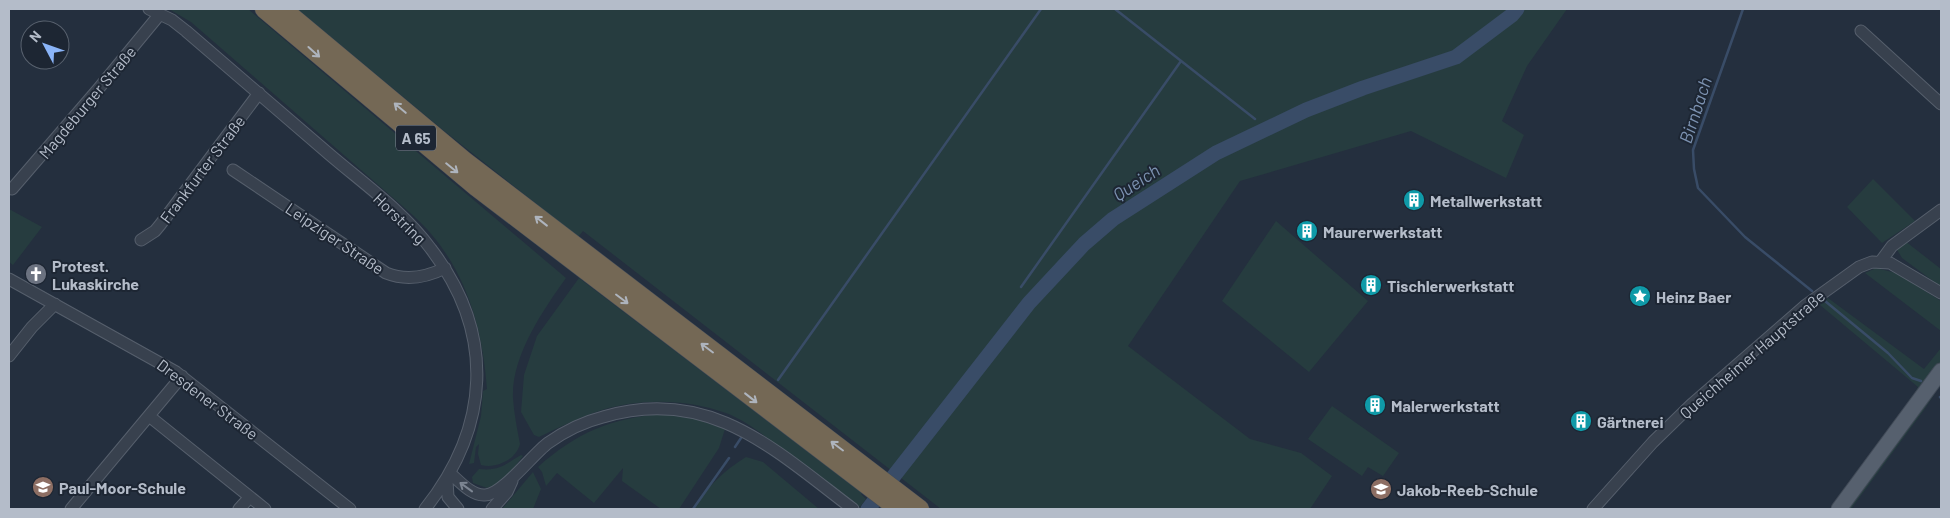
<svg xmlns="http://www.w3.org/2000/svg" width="1950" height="518" viewBox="0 0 1950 518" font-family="Barlow,sans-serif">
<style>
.green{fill:#263c3f}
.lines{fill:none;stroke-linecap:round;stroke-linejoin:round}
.stream{stroke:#394c67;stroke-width:2.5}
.river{stroke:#394c67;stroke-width:15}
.minor-casing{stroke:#565f6c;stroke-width:13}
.major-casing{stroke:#414a57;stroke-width:17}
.highway-casing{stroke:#434c59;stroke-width:19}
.minor{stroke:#38414e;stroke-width:11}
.major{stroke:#56606e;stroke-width:15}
.highway{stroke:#746855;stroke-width:18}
.oneway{stroke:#aeb4bd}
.oneway2{stroke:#7c8592}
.labels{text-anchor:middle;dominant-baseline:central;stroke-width:4;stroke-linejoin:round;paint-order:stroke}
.shield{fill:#1d2633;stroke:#878f9c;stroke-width:1}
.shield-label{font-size:15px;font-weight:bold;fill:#b4bcc9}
.street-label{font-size:16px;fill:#b4bcc9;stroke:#1d2633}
.poi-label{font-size:16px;font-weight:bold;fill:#b4bcc9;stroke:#1d2633;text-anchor:start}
.water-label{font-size:18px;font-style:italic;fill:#7c92b1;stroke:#1d2633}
</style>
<rect width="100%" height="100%" fill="#242f3e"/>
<!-- green -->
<path class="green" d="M169,9H248L566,278C543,310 511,357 513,398C514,413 517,429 520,444C516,460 496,469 481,465L478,454L479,444L476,447L474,463L469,464L481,416L483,391L487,389C483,333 469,279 432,235C425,226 416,218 407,210L191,22Z
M297,9H1567L1527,66L1502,121L1524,135L1506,178L1411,131L1240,181L1128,346L1250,439L1301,453L1332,476L1310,509H941L583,231L578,237L443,130Z
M1873,179L1915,221L1882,243L1847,207Z
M9,209L42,227L13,265L9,262Z
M1276,221L1368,301L1309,372L1222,301Z
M1905,241L1941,269V287L1902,258L1896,248Z
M1876,268L1896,273L1941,301V331L1865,273Z
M579,278L862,493L861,494L866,499L860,507C835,488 809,469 783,450C766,437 747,421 726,413C687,399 641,398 602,410C580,417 560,427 539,437L534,435L521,412L524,375L537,336Z
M1828,298L1924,369L1941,348V361L1834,509H1830L1906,408L1918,387L1820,305Z
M1931,394L1934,395L1924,410L1851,509H1845Z
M1332,406L1399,453L1383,476L1368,467L1362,476L1308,439Z
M662,414L696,419L725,429L719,448L679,509H661L622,481L623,468L594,503L557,473L546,486L542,472L538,467C576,433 611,418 662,414Z
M521,455L523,456L503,482L487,488L473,483L472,477L479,469C500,471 504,465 521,455Z
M746,457L763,462L819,509H692C707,488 723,471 746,457Z
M533,472L541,489L533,509H502Z"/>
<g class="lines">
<!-- stream -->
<path class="stream" d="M1115,9L1255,119
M1743,9L1693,150L1694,169L1698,188L1745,237L1812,291
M1266,127L1267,129
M1021,287L1181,61
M1825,301L1888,353L1912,378L1921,381
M778,380L1041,9
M1940,397L1941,398
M735,447L741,438
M693,509L729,458"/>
<!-- river -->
<path class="river" d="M868,509L1029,303L1084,244L1113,219L1216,153L1306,110L1363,88L1456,57L1512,15L1517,9"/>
<!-- minor casing -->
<g class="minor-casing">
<path id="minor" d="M149,9L172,20L186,31C234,72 282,113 329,154C364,184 404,212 431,249C496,334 490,427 425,509
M1861,31L1941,104
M233,170L386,273C406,281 425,278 445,268
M12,189L99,88L160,14
M141,240L155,231L160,225L259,93
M1881,261L1892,246L1941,210
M9,279L176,372L350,509
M9,356L32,327L55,304
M149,416L265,509
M451,474C460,482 472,496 485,495C502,495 533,454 548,443C565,431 583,422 603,417C709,385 775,450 853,509
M447,480L448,497L458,509
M71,509L182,376
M239,509L250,497
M492,509L507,492L512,481
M1593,509L1653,442L1691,405L1806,305L1859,267L1872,262L1890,263L1941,293"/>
</g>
<!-- major casing -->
<g class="major-casing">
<path id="major" d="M1839,509L1941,371"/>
</g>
<!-- highway casing -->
<g class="highway-casing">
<path id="highway" d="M264,9L476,187L898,509
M283,9L465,161L920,509"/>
</g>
<!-- minor -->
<use href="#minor" class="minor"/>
<!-- major -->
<use href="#major" class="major"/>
<!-- highway -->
<use href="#highway" class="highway"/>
</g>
<!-- one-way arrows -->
<defs><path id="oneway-shaft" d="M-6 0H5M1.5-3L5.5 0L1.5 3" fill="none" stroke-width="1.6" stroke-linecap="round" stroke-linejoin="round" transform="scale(1.25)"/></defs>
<g class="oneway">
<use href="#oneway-shaft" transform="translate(314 52) rotate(42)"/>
<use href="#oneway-shaft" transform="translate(400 108) rotate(-140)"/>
<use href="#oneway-shaft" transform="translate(452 168) rotate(39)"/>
<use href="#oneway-shaft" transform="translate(541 221) rotate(-142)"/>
<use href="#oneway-shaft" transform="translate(622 299) rotate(37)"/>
<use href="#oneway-shaft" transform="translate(707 348) rotate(-143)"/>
<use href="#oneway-shaft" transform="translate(751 398) rotate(38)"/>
<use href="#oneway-shaft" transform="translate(837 446) rotate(-143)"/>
</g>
<use class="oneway2" href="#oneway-shaft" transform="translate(466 487) rotate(-144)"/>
<!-- icons -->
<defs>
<g id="building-disc" transform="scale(1.125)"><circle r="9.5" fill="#0f9aa8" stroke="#1d2633"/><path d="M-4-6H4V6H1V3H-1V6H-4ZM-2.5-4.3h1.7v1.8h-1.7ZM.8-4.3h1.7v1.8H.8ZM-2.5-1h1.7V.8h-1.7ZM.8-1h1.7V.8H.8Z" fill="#fff"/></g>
<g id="church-disc" transform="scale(1.125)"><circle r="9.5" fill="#6b7280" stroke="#1d2633"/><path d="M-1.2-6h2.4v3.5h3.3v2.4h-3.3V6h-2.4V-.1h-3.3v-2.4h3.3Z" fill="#fff"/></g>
<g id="sight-disc" transform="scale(1.125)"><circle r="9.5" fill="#0f9aa8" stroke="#1d2633"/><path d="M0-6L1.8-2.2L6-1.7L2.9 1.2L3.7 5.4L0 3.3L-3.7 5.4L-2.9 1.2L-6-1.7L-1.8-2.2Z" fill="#fff"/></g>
<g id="school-disc" transform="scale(1.125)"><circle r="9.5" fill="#8d6e63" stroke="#1d2633"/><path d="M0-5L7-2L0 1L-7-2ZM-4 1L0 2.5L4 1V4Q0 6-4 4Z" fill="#fff"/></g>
</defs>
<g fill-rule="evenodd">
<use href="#building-disc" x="1414" y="200"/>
<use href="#building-disc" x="1307" y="231"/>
<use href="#church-disc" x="36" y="274"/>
<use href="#building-disc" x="1371" y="285"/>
<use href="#sight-disc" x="1640" y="296"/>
<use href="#building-disc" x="1375" y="405"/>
<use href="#building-disc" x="1581" y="421"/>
<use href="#school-disc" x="43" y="487"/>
<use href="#school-disc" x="1381" y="489"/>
</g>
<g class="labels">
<!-- shield labels -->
<rect class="shield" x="396" y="125.5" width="40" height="25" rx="4"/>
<g class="shield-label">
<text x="416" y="138">A 65</text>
</g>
<!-- street labels -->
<g class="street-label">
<text transform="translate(87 102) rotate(-50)">Magdeburger Straße</text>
<text transform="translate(202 169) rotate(-53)">Frankfurter Straße</text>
<text transform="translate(400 218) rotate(44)">Horstring</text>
<text transform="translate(335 238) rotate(34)">Leipziger Straße</text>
<text transform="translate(1752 354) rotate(-41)">Queichheimer Hauptstraße</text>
<text transform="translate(208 399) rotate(37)">Dresdener Straße</text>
</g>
<!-- poi labels -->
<g class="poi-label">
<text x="1430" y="200">Metallwerkstatt</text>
<text x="1323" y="231">Maurerwerkstatt</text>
<text x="52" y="265">Protest.<tspan x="52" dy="18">Lukaskirche</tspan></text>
<text x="1387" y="285">Tischlerwerkstatt</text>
<text x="1656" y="296">Heinz Baer</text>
<text x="1391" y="405">Malerwerkstatt</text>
<text x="1597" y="421">Gärtnerei</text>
<text x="59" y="487">Paul-Moor-Schule</text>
<text x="1397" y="489">Jakob-Reeb-Schule</text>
</g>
<!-- water labels -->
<g class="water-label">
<text transform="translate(1695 110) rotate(-72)">Birnbach</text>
<text transform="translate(1136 182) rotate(-33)">Queich</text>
</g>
</g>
<!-- border -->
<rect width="1950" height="518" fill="none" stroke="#b4bcc9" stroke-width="20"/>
<!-- north arrow -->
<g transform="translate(45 45) rotate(311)"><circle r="24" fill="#1d2633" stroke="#59626f"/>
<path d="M0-4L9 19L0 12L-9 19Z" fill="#8ab4f8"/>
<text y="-8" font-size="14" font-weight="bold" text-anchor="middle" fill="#b4bcc9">N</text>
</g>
</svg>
